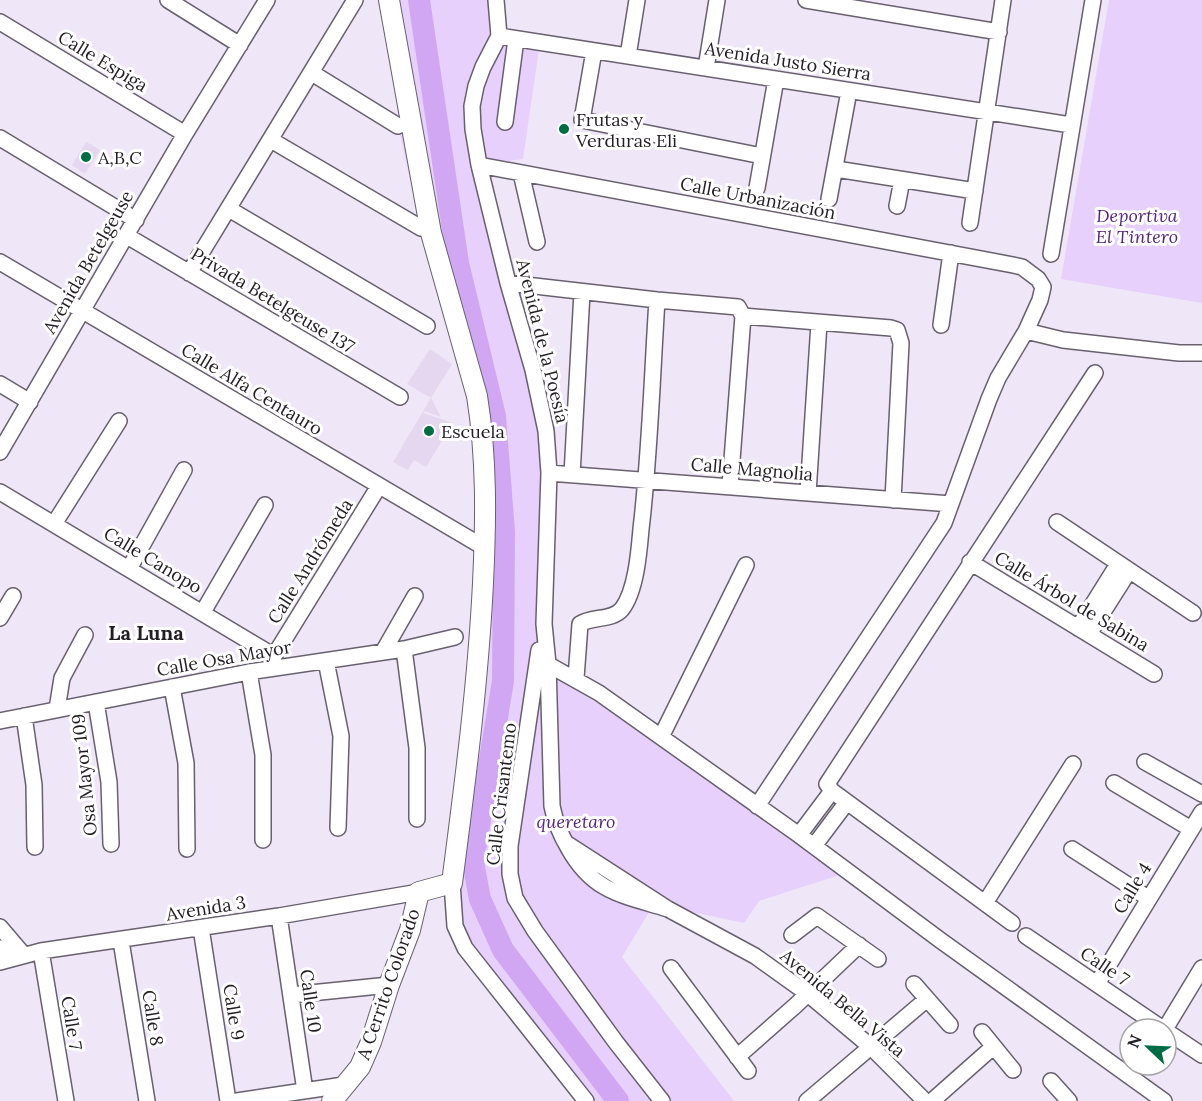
<svg xmlns="http://www.w3.org/2000/svg" width="1202" height="1101" viewBox="0 0 1202 1101" font-family="Lora,serif">
<style>
.built{fill:#e4d7ef}
.green{fill:#e8d0fc}
.lines{fill:none;stroke-linecap:round;stroke-linejoin:round}
.river{stroke:#d1a7f3;stroke-width:22}
.minor-casing{stroke:#68606f;stroke-width:18}
.major-casing{stroke:#68606f;stroke-width:22}
.minor{stroke:#fff;stroke-width:15}
.major{stroke:#fff;stroke-width:20}
.poi-dot{fill:#006c44;stroke:#fff;stroke-width:2}
.labels{text-anchor:middle;dominant-baseline:central;stroke-width:6;stroke-linejoin:round;paint-order:stroke}
.street-label{font-size:18px;fill:#221e24;stroke:#fff}
.poi-label{font-size:18px;fill:#221e24;stroke:#fff;text-anchor:start}
.park-label{font-size:18px;font-style:italic;fill:#59247b;stroke:#fff}
.neighbourhood-label{font-size:20px;font-weight:bold;fill:#221e24;stroke:#fff}
</style>
<rect width="100%" height="100%" fill="#efe6f7"/>
<!-- built -->
<path class="built" d="M86,142L100,150L85,174L72,165Z
M430,349L452,364L431,398L441,417L425,411L423,413L453,423L426,467L414,460L408,470L393,462L431,398L407,384Z"/>
<!-- green -->
<path class="green" d="M389,0H498L499,36L540,42L523,159L479,165L549,473L548,664L849,872L759,901L744,923L654,904L622,957L734,1101H586L455,926L479,663L480,417L421,228L398,126L392,14Z
M1109,0H1202V303L1061,279Z"/>
<g class="lines">
<!-- river -->
<path class="river" d="M419,0L458,263L495,416L504,532L503,681L473,862L480,899L503,950L618,1101"/>
<!-- minor casing -->
<g class="minor-casing">
<path id="minor" d="M168,0L240,45
M496,0L499,36
M806,0L999,32
M0,22L185,134
M499,36L483,67L476,86L472,106L473,129L479,165L508,283L533,370L546,431L549,473L544,624L548,664L552,806C555,822 560,834 569,849C594,893 623,895 668,909
M499,36L1071,125
M594,51L582,120L762,156
M628,56L637,0
M706,68L717,0
M312,73L398,126
M505,122L516,39
M0,138L136,220
M271,140L421,228
M479,165L1013,265L1022,267L1038,279L1043,287L1040,300L1026,331L998,378L989,399L944,523L757,806
M836,169L975,191
M521,173L537,242
M757,188L776,79
M829,199L849,91
M897,206L902,180
M229,209L427,326
M970,223L1003,0
M127,236L400,397
M1051,254L1093,0
M0,262L485,548
M189,273L355,0
M508,283L657,300L738,307L743,316L730,486
M743,316L891,328L897,330L901,343L893,500
M941,325L951,253
M1026,331L1063,340L1179,353H1202
M0,384L30,402
M0,452L185,134L267,0
M549,473L951,504
M572,475L582,292
M0,492L274,656
M808,493L819,323
M1057,522L1193,613
M54,524L119,421
M970,562L1154,674
M129,569L184,470
M203,612L265,505
M0,618L13,596
M1078,628L1118,564
M1089,634L1129,571
M404,649L417,748V819
M539,650L510,846V874L515,898L535,931L615,1041L662,1101
M383,652L415,596
M274,656L379,486
M326,661L341,736L338,828
M542,661L599,693L799,835L940,940L1164,1101
M249,672L263,755V840
M576,678L580,624C592,616 612,621 622,609C636,591 639,552 641,529C650,453 652,377 657,300
M172,687L186,763L187,849
M96,702L109,782L111,844
M57,709L62,678L85,635
M24,716L34,785L35,847
M0,721L249,672L404,649L455,637
M661,737L746,565
M1145,762L1202,794
M1114,783L1191,829
M799,835L832,791
M569,845L668,909L755,956L808,994L871,1047L925,1101
M814,846L847,802
M1072,849L1148,898
M452,883L455,926L465,948L586,1101
M985,903L1073,764
M279,916L305,1091
M1012,923L832,791L827,784L1095,373
M0,927L23,954
M201,928L228,1101
M792,935L817,916L878,959
M1026,936L1163,1029
M121,941L147,1101
M0,948L23,954
M41,951L66,1101
M0,962L41,951L279,916L419,892
M671,968L748,1071
M914,984L950,1025
M1097,984L1202,812
M291,995L389,985
M1165,1029L1202,968
M1166,1031L1202,1055
M982,1032L1013,1070
M737,1057L796,1005L859,945
M1051,1081L1069,1101
M237,1101L344,1085
M807,1101L927,999
M932,1101L993,1047"/>
</g>
<!-- major casing -->
<g class="major-casing">
<path id="major" d="M332,1101L360,1067L371,1042L389,985L410,930L419,892L452,883C465,783 478,684 483,583C486,521 487,458 477,396L431,233L389,0"/>
</g>
<!-- minor -->
<use href="#minor" class="minor"/>
<!-- major -->
<use href="#major" class="major"/>
</g>
<!-- markers -->
<g class="poi-dot">
<circle cx="564" cy="129" r="6"/>
<circle cx="86" cy="157" r="6"/>
<circle cx="429" cy="431" r="6"/>
</g>
<g class="labels">
<!-- street labels -->
<g class="street-label">
<text transform="translate(103 61) rotate(31)">Calle Espiga</text>
<text transform="translate(788 61) rotate(9)">Avenida Justo Sierra</text>
<text transform="translate(758 198) rotate(11)">Calle Urbanización</text>
<text transform="translate(88 262) rotate(-60)">Avenida Betelgeuse</text>
<text transform="translate(273 300) rotate(31)">Privada Betelgeuse 137</text>
<text transform="translate(543 341) rotate(76)">Avenida de la Poesía</text>
<text transform="translate(252 389) rotate(31)">Calle Alfa Centauro</text>
<text transform="translate(752 469) rotate(5)">Calle Magnolia</text>
<text transform="translate(153 560) rotate(31)">Calle Canopo</text>
<text transform="translate(310 561) rotate(-58)">Calle Andrómeda</text>
<text transform="translate(1072 601) rotate(31)">Calle Árbol de Sabina</text>
<text transform="translate(224 658) rotate(-10)">Calle Osa Mayor</text>
<text transform="translate(84 775) rotate(-96)">Osa Mayor 109</text>
<text transform="translate(501 794) rotate(-83)">Calle Crisantemo</text>
<text transform="translate(1132 888) rotate(-59)">Calle 4</text>
<text transform="translate(206 908) rotate(-9)">Avenida 3</text>
<text transform="translate(1105 966) rotate(34)">Calle 7</text>
<text transform="translate(388 984) rotate(-71)">A Cerrito Colorado</text>
<text transform="translate(311 1001) rotate(82)">Calle 10</text>
<text transform="translate(843 1003) rotate(40)">Avenida Bella Vista</text>
<text transform="translate(234 1012) rotate(81)">Calle 9</text>
<text transform="translate(153 1018) rotate(81)">Calle 8</text>
<text transform="translate(72 1023) rotate(81)">Calle 7</text>
</g>
<!-- poi labels -->
<g class="poi-label">
<text x="576" y="119">Frutas y<tspan x="576" dy="21">Verduras Eli</tspan></text>
<text x="98" y="157">A,B,C</text>
<text x="441" y="431">Escuela</text>
</g>
<!-- park labels -->
<g class="park-label">
<text x="1137" y="215">Deportiva<tspan x="1137" dy="21">El Tintero</tspan></text>
<text x="576" y="821">queretaro</text>
</g>
<!-- neighbourhood labels -->
<g class="neighbourhood-label">
<text x="146" y="632">La Luna</text>
</g>
</g>
<!-- north arrow -->
<g transform="translate(1148 1047) rotate(293)"><circle r="28" fill="#ffffff" stroke="#a7a5a7" stroke-width="1.5"/>
<path d="M0-4.5L10 22L0 15L-10 22Z" fill="#006c44"/>
<text y="-9" font-size="16" font-weight="bold" text-anchor="middle" fill="#221e24">N</text>
</g>
</svg>
